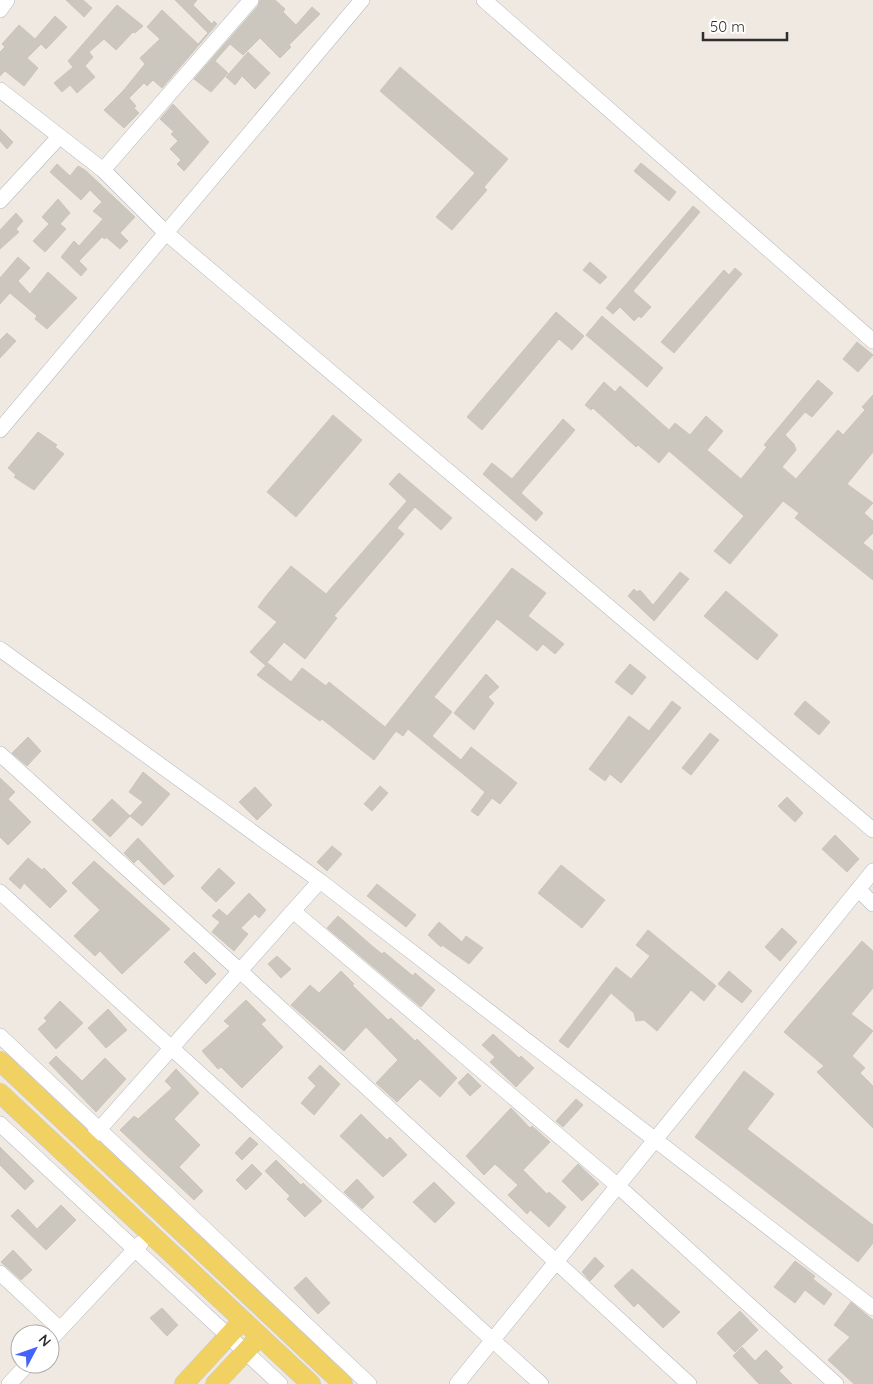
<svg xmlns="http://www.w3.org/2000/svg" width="873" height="1384" viewBox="0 0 873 1384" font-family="Quicksand,sans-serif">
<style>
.building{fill:#cbc7bf;stroke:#cbc5ba}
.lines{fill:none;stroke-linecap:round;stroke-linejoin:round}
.minor-casing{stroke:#b4b7c1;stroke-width:16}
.major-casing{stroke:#c9c9c9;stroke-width:20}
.minor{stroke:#fff;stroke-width:15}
.major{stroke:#f2d163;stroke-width:19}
</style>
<rect width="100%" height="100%" fill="#efe9e1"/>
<!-- building -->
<path class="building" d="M66,0H83L92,8L84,17Z
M175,0H197L193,5L212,24L214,21L217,24L162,88L153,80L147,86L144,83L129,98L136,106L134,108L139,113L124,128L104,110L123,91L145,64L140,58L160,39L147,27L162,10L198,44L208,33Z
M260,0H275L285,9L283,12L296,25L312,7L320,14L289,45L291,47L280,58L260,38L243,55L230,44L215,61L228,73L211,92L194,79L258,6Z
M117,5L143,26L135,33L133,32L116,50L104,39L89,52L93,57L85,66L95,77L77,93L70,85L62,92L54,83L73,67L68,61Z
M55,16L67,27L46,49L41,44L27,58L38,68L24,86L5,71L0,76V52L5,47L2,44L19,25L35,39Z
M248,52L270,73L255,89L242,76L235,85L226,77Z
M400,67L508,159L484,187L487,190L452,230L436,217L475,173L380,91Z
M173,104L209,142L184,171L177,164L181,160L170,149L178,141L171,134L174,132L160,119Z
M0,129L13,142L7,149L0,141Z
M641,163L676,192L669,201L634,171Z
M57,164L70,176L78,166L85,170L135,217L120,233L128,241L120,249L106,237L105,239L102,237L79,261L87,269L81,276L61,257L74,241L79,246L103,219L93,211L102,202L90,190L81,200L50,172Z
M58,199L70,213L60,224L66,229L45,252L33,241L49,224L42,217Z
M693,206L700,212L633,291L651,307L641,318L639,316L634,321L620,307L613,314L606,308Z
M16,213L23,221L16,229L19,232L0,249V230Z
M18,257L30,268L18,281L30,294L48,272L77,298L47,329L35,319L37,316L10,293L0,304V278Z
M590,262L607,277L600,284L583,270Z
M735,268L742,274L674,353L661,342L724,270L729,275Z
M556,312L584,336L572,350L559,339L482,430L467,417Z
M602,316L663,368L647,387L586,335Z
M7,333L16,341L0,358V340Z
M857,342L873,355L858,372L843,359Z
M818,380L833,393L812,417L805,412L785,435L794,444L796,450L782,467L796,479L838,430L843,435L865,410L862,407L873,395V452L847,484L873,503L864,513L873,521V533L863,543L873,551V580L795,518L799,513L783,501L730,564L714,551L744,516L669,451L659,463L638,445L636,447L593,408L591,410L585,405L604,382L615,392L620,386L669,430L675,423L690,435L706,416L723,431L707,450L741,479L767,447L764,445Z
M333,415L362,440L296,517L267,492Z
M563,419L575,430L521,493L543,513L536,521L483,474L492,463L512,479Z
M38,432L57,445L55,447L64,454L34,490L14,477L16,475L8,468Z
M399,473L452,518L441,530L415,507L397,528L404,534L334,616L337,618L305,659L284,642L265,665L250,652L277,622L258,607L266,596L291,566L326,594L407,501L389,484Z
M512,568L546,593L528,616L564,644L555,654L543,644L537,651L497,619L434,697L452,712L432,736L461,760L471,747L517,783L500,804L492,798L478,816L471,811L485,792L408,729L403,736L396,731L374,760L322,719L320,721L303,709L257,675L268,663L291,682L302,668L326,686L329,682L385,727Z
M680,572L689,579L654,621L628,596L634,589L637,592L640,590L653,605Z
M726,591L778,635L757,660L704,616Z
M630,664L646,677L632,695L615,682Z
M486,674L499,687L488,697L494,703L474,730L454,713Z
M672,701L681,708L621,783L610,774L605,781L589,769L629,716L649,731Z
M805,701L830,722L819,735L794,714Z
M710,733L719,740L691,775L682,768Z
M28,737L41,751L27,766L12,753Z
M143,772L170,794L142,826L130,816L143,802L129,792Z
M0,778L15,792L8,799L31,822L8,845L0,837Z
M380,786L388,793L372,811L364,804Z
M255,787L272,805L257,820L239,802Z
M787,797L803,813L795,822L778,806Z
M112,799L130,816L110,837L92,820Z
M835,835L859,859L847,872L822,849Z
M138,838L174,876L164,885L138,859L134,863L124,853Z
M332,846L342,854L327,871L317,862Z
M28,858L42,870L44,868L67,891L50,908L24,883L20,889L9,879Z
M94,861L170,929L122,974L100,951L95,956L74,936L100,910L72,883Z
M561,865L605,900L582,928L538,893Z
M219,868L235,883L216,902L201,888Z
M377,884L416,915L406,927L367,896Z
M249,893L266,910L259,918L255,914L241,928L248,934L234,951L212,932L220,922L212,916L219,909L227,916Z
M338,916L371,945L382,954L384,952L413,976L415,973L435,990L421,1007L327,928Z
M439,922L462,942L466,936L483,948L469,964L442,945L441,947L428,935Z
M782,928L797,942L780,961L765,947Z
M648,930L716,986L704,1001L691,990L657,1031L644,1020L636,1021L634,1013L611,993L568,1048L559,1041L616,967L631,979L650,956L636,945Z
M862,941L873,951V988L851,1014L873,1031L852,1056L865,1068L860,1073L873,1086V1128L817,1072L824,1066L784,1032Z
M194,952L216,974L206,984L184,962Z
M277,956L291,969L281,978L268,964Z
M341,971L354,984L352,985L388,1020L391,1018L415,1041L417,1039L457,1078L440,1097L420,1079L397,1102L376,1083L398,1060L366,1027L344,1051L291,1005L310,985L319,993Z
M729,971L752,991L742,1003L718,984Z
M246,1000L266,1020L261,1024L283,1047L242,1088L221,1067L218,1069L202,1051L230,1026L224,1021Z
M60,1001L83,1023L56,1049L38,1029L47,1021L44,1018Z
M108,1009L127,1030L106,1048L88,1028Z
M493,1034L519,1058L521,1056L534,1068L516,1087L490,1062L495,1057L482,1045Z
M56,1056L82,1081L105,1058L126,1079L96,1112L49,1063Z
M320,1065L340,1084L314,1115L301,1103L316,1086L308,1078Z
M176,1069L199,1093L174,1119L200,1145L179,1167L203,1191L194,1200L120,1130L134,1116L138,1119L172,1088L165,1081Z
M744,1071L774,1094L747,1129L873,1225V1243L858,1262L695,1137Z
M468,1073L481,1086L470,1096L458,1083Z
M576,1099L583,1105L563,1127L556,1121Z
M511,1108L530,1128L532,1126L550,1142L523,1170L547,1194L549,1192L566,1207L549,1227L530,1210L527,1214L508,1195L518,1185L495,1164L484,1175L466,1156Z
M361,1114L387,1140L390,1137L407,1155L383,1177L340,1136Z
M250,1137L258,1144L242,1160L235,1153Z
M0,1147L34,1181L25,1190L0,1165Z
M276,1160L301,1185L303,1183L322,1201L305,1217L287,1199L290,1196L265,1171Z
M252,1164L262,1174L246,1190L236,1180Z
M578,1164L599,1184L582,1201L562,1181Z
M357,1179L374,1197L362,1209L344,1192Z
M434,1182L455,1203L435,1223L413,1202Z
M61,1205L76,1220L46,1250L11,1216L18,1209L37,1229Z
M13,1250L32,1270L21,1280L1,1262Z
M595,1257L604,1266L590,1281L582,1272Z
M795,1261L815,1276L813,1279L832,1294L824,1305L805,1290L795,1303L774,1287Z
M632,1269L680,1312L663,1328L638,1303L634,1307L614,1286Z
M306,1277L330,1303L318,1314L294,1288Z
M851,1302L873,1320V1384H854L828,1360L850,1337L834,1325Z
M162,1308L178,1325L167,1336L150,1318Z
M740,1311L758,1330L735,1352L717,1333Z
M742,1347L755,1361L766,1350L783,1367L779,1371L792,1384H759L733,1356Z"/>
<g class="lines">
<!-- minor casing -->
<g class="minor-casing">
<path id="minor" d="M484,0L873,341
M0,10L7,0
M0,90L103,170L165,232L873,830
M103,170L251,0
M0,201L59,137
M0,430L362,0
M0,649L320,881L873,1308
M0,754L240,971L689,1384
M858,889L873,904
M0,892L541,1384
M293,911L320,881
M0,1036L369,1384
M0,1124L280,1384
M88,1142L293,911L618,1186L836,1384
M0,1273L60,1329
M50,1340L141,1243
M9,1384L28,1364
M457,1384L873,871"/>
</g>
<!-- major casing -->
<g class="major-casing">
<path id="major" d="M0,1061L343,1384
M0,1093L311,1384
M184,1384L243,1320
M215,1384L260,1336"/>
</g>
<!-- minor -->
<use href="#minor" class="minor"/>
<!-- major -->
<use href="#major" class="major"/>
</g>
<!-- north arrow -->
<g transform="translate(35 1349) rotate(49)"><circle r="24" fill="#ffffff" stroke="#ababab"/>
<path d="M0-4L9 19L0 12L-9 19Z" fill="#4264fb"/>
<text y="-8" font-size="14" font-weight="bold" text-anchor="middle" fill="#2e2e2e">N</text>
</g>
<!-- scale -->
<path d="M703 32v8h84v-8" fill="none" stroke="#2e2e2e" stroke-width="2.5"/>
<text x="710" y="32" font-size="15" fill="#2e2e2e" stroke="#ffffff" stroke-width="4" paint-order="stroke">50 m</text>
</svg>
